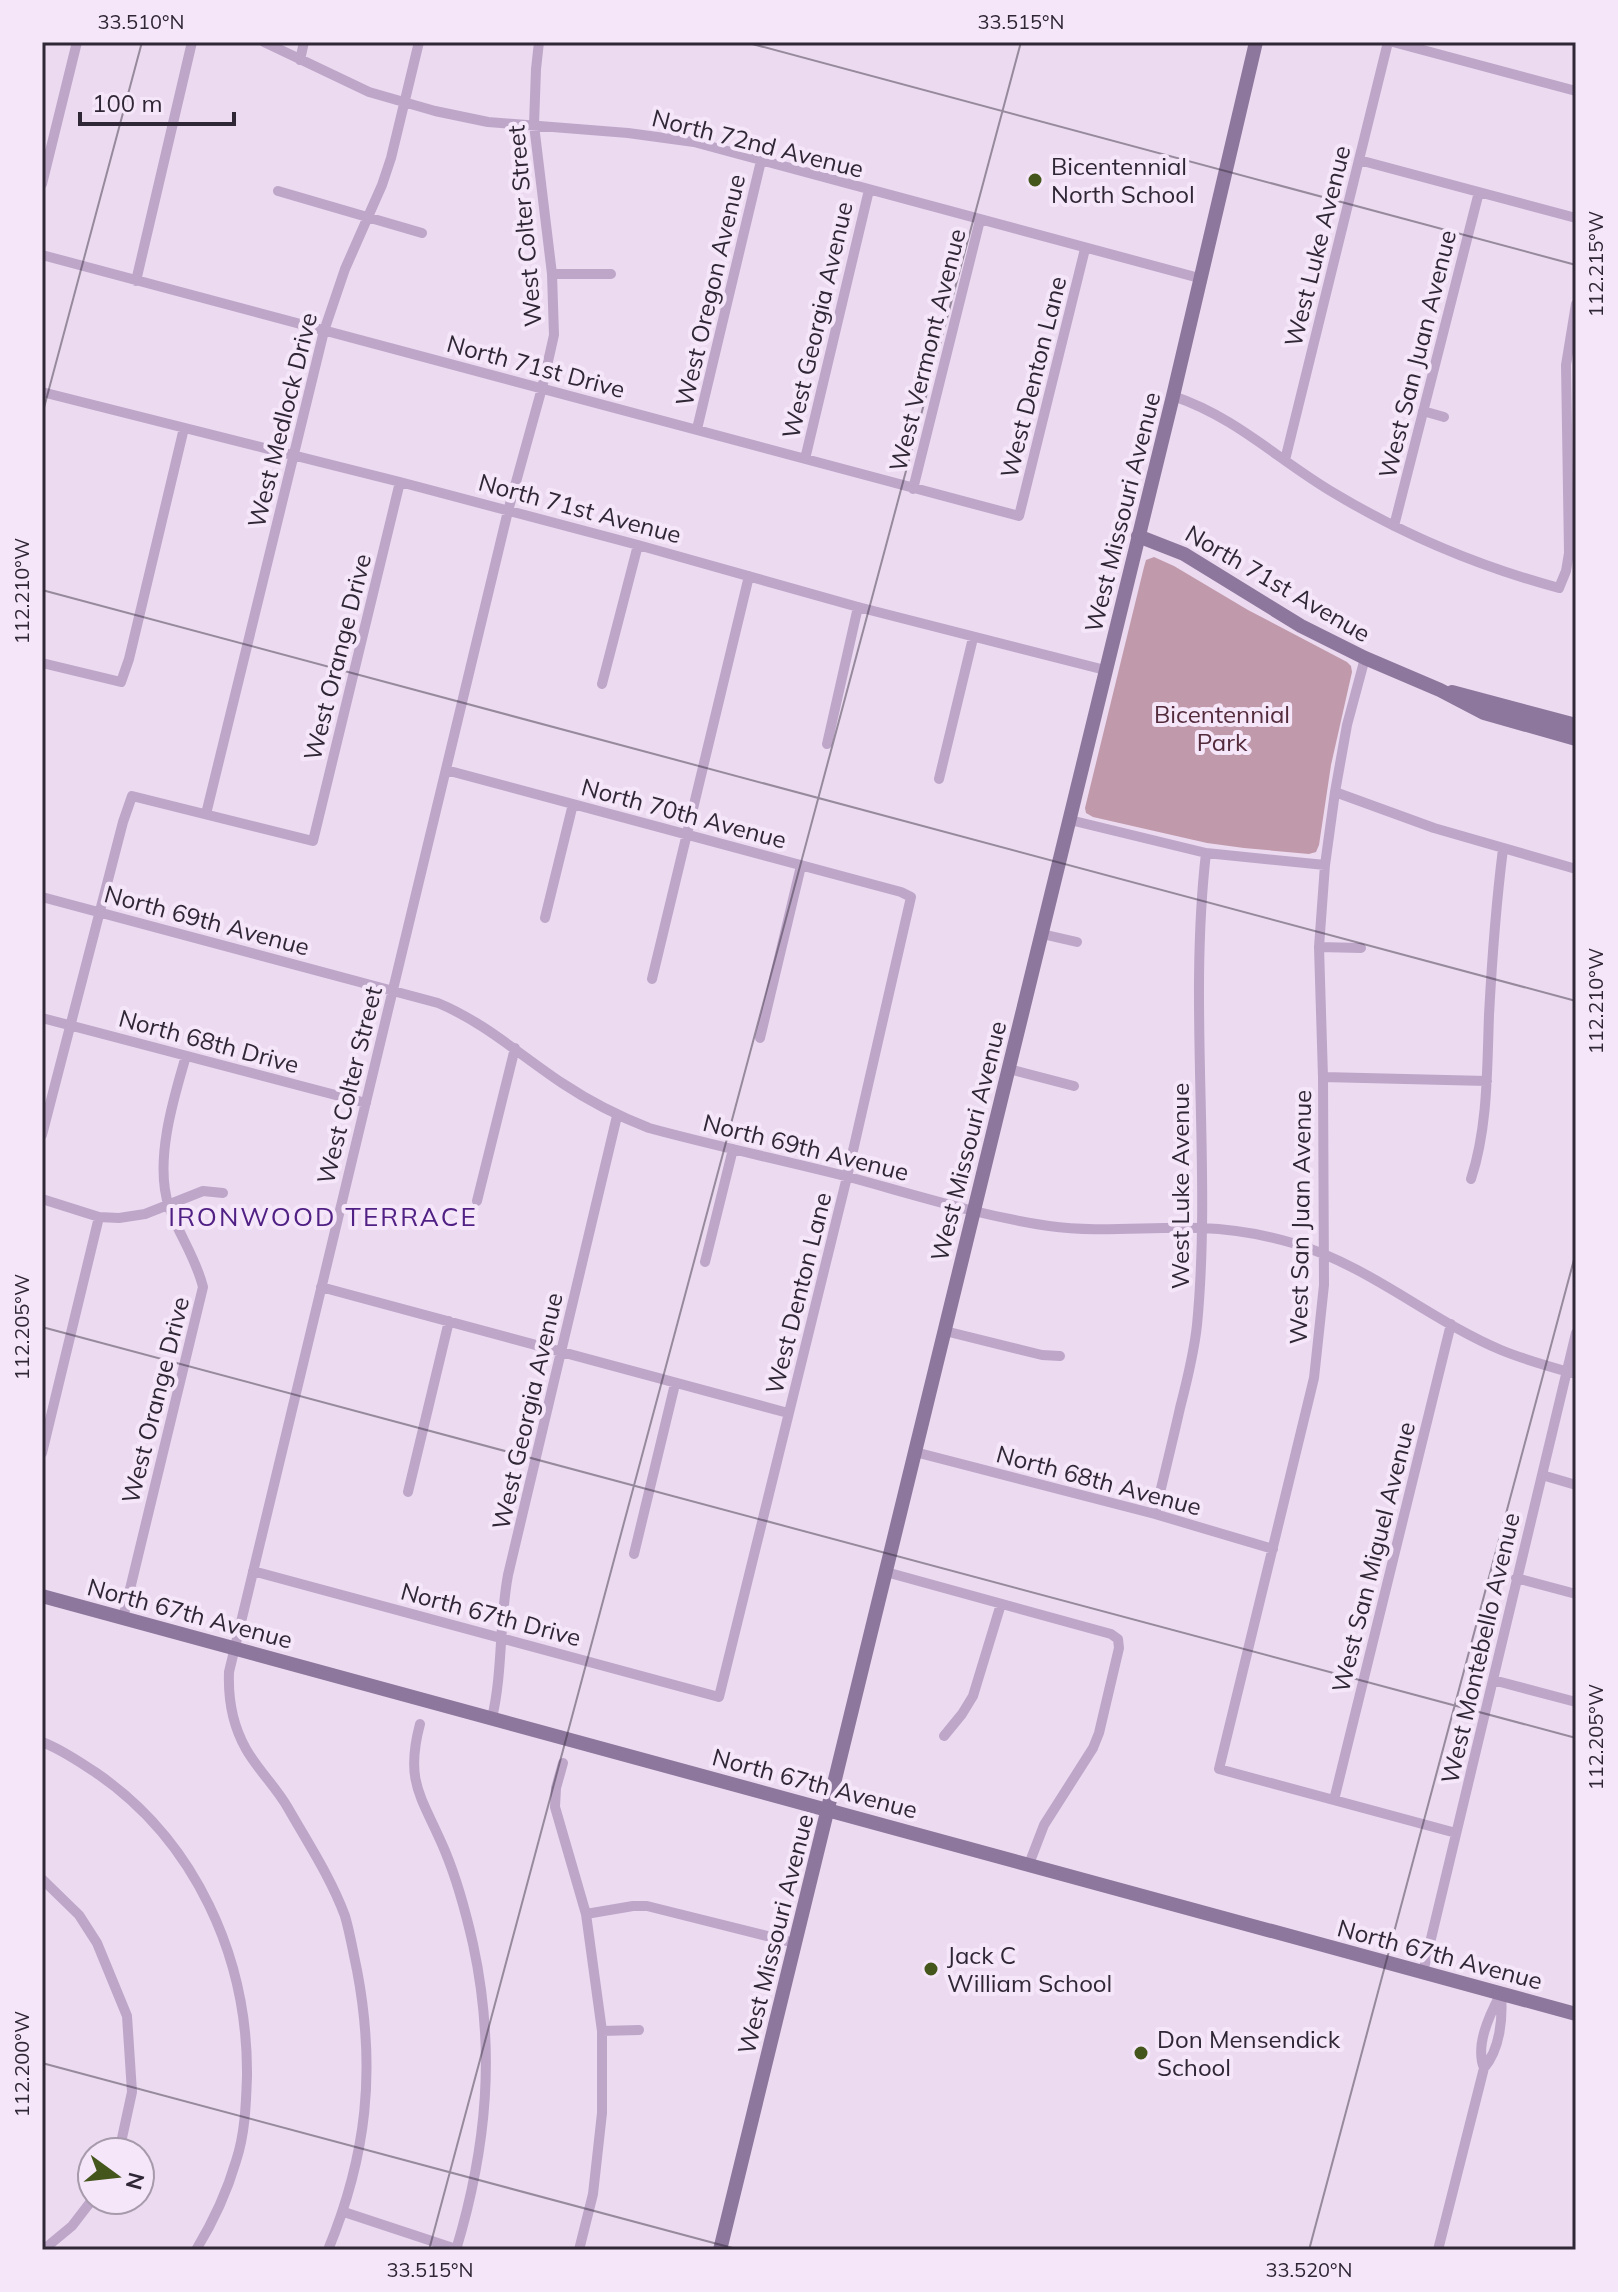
<svg xmlns="http://www.w3.org/2000/svg" width="1618" height="2292" viewBox="0 0 1618 2292" font-family="Mulish,sans-serif">
<style>
.green{fill:#c09aaa}
.lines{fill:none;stroke-linecap:round;stroke-linejoin:round}
.street{stroke:#bea6c9;stroke-width:10}
.secondary{stroke:#8e779d;stroke-width:14}
.ticks{fill:none;stroke:#2f2735;stroke-width:2;stroke-opacity:0.45}
.poi-dot{fill:#45561d;stroke:#f5e6f9;stroke-width:3}
.labels{text-anchor:middle;dominant-baseline:central;stroke-width:8;stroke-linejoin:round;paint-order:stroke}
.street-label{font-size:24px;fill:#2f2735;stroke:#f5e6f9}
.poi-label{font-size:24px;fill:#2f2735;stroke:#f5e6f9;text-anchor:start}
.park-label{font-size:24px;fill:#532b3b;stroke:#f5e6f9}
.neighbourhood-label{font-size:26px;letter-spacing:2px;fill:#502084;stroke:#f5e6f9}
.neatline{fill:none;stroke:#2f2735;stroke-width:3}
.ticks-label{font-size:20px;text-anchor:middle;fill:#2f2735}
</style>
<rect width="100%" height="100%" fill="#ecdaf1"/>
<!-- green -->
<path class="green" d="M1154,557L1174,566L1248,610L1347,662L1351,666L1352,672L1331,765L1319,845L1316,852L1309,854L1244,848L1207,843L1093,817L1086,813L1085,808L1144,567L1146,560Z"/>
<g class="lines">
<!-- street -->
<path class="street" d="M264,42L369,92L435,111L488,122L628,133L694,142L1199,278
M1393,42L1576,91
M300,60L304,42
M1359,160L1576,218
M42,184L77,42
M278,191L422,233
M42,255L1019,516L1085,249
M552,274H611
M136,281L192,42
M42,392L400,482L638,545L858,607L1105,670
M1173,396C1236,417 1278,460 1334,493C1404,535 1481,567 1559,588L1566,571L1569,553L1566,365L1576,304
M1423,411L1444,417
M697,429L761,161
M805,459L869,190
M1285,460L1388,42
M913,489L980,220
M1394,526L1479,192
M1365,658L1347,725L1335,792L1325,865L1319,947L1323,1077L1324,1285L1314,1378L1219,1769L1456,1833
M42,663L121,682L129,659L184,428
M602,684L638,545
M827,744L858,607
M939,779L973,638
M1335,792L1434,828L1576,869
M206,814L324,331L345,269L382,185L391,158L419,42
M1070,820L1206,853L1325,865
M42,897L438,1003C484,1022 520,1055 562,1083C589,1101 618,1116 649,1128C715,1146 782,1160 849,1177C915,1195 981,1216 1049,1226C1099,1233 1151,1226 1201,1228C1233,1229 1266,1235 1296,1244C1371,1267 1430,1320 1501,1350C1525,1360 1551,1367 1576,1374
M545,918L573,804
M1042,934L1077,942
M1319,947L1361,948
M652,979L749,576
M42,1018L366,1103
M760,1038L801,866
M1009,1069L1074,1086
M1323,1077L1487,1081
M42,1135L123,822L132,796L313,841L400,482
M1471,1179C1488,1127 1487,1069 1489,1015C1492,959 1496,904 1503,849
M42,1199L99,1217L119,1218L145,1214L203,1191L223,1193
M477,1201L515,1048
M705,1262L733,1149
M321,1287L788,1413
M945,1331L1042,1355L1060,1356
M915,1452L1155,1514L1273,1549
M42,1453L99,1217
M1542,1475L1576,1485
M408,1492L449,1321
M1155,1514C1163,1479 1172,1444 1180,1408C1187,1381 1194,1353 1197,1325C1212,1168 1188,1010 1206,853
M634,1554L675,1384
M253,1571L719,1697L847,1177L911,897L901,892L446,770
M886,1572L1111,1634L1118,1639L1119,1648L1099,1733L1093,1748L1044,1825L1029,1864
M1516,1578L1576,1594
M123,1618L203,1287C196,1258 179,1235 169,1207C154,1162 173,1100 186,1056
M1493,1680L1576,1702
M492,1718C503,1671 499,1623 508,1575L617,1116
M420,1724C404,1784 423,1798 445,1851C457,1880 466,1913 473,1944C496,2050 487,2147 456,2250
M944,1736L962,1714L973,1696L1001,1604
M42,1742C61,1749 78,1761 95,1772C195,1840 248,1957 247,2076C246,2105 245,2134 236,2161C227,2192 213,2222 196,2250
M563,1763L556,1788L555,1807L586,1914L602,2031V2113L593,2194L579,2250
M1334,1800L1451,1324
M42,1879L79,1915L97,1943L127,2016L132,2092L122,2138L116,2152
M586,1914L633,1906H647L795,1943
M1423,1972L1576,1333
M602,2031L639,2030
M1484,2068C1475,2046 1489,2016 1500,1995
M344,2212L459,2250
M43,2250L72,2226L92,2200
M328,2250C367,2155 376,2070 357,1970C353,1952 350,1933 345,1916C331,1878 308,1843 288,1808C276,1787 258,1770 246,1749C233,1726 228,1698 229,1672L508,511L542,388L554,335L552,274L534,125L536,69L539,42
M1438,2250L1484,2068C1500,2049 1503,2019 1501,1994"/>
<!-- secondary -->
<path class="secondary" d="M1138,536L1184,554L1301,626L1365,658L1440,690L1484,713L1576,739
M1452,692L1576,725
M42,1596L1576,2014
M720,2250L1173,396L1256,42"/>
</g>
<!-- ticks -->
<path class="ticks" d="M745,42L1576,265M42,415L142,42M42,590L1576,1001M42,1327L1576,1738M42,2063L740,2250M429,2250L1021,42M1309,2250L1576,1252"/>
<!-- markers -->
<g class="poi-dot">
<circle cx="1035" cy="180" r="8"/>
<circle cx="931" cy="1969" r="8"/>
<circle cx="1141" cy="2053" r="8"/>
</g>
<g class="labels">
<!-- street labels -->
<g class="street-label">
<text transform="translate(758 143) rotate(14)">North 72nd Avenue</text>
<text transform="translate(524 226) rotate(-95)">West Colter Street</text>
<text transform="translate(1317 246) rotate(-76)">West Luke Avenue</text>
<text transform="translate(710 290) rotate(-77)">West Oregon Avenue</text>
<text transform="translate(817 320) rotate(-77)">West Georgia Avenue</text>
<text transform="translate(927 350) rotate(-76)">West Vermont Avenue</text>
<text transform="translate(1417 354) rotate(-76)">West San Juan Avenue</text>
<text transform="translate(536 366) rotate(15)">North 71st Drive</text>
<text transform="translate(1033 377) rotate(-76)">West Denton Lane</text>
<text transform="translate(282 420) rotate(-76)">West Medlock Drive</text>
<text transform="translate(580 508) rotate(15)">North 71st Avenue</text>
<text transform="translate(1122 512) rotate(-76)">West Missouri Avenue</text>
<text transform="translate(1278 583) rotate(30)">North 71st Avenue</text>
<text transform="translate(337 657) rotate(-76)">West Orange Drive</text>
<text transform="translate(684 813) rotate(15)">North 70th Avenue</text>
<text transform="translate(207 920) rotate(15)">North 69th Avenue</text>
<text transform="translate(209 1041) rotate(15)">North 68th Drive</text>
<text transform="translate(349 1085) rotate(-76)">West Colter Street</text>
<text transform="translate(968 1141) rotate(-76)">West Missouri Avenue</text>
<text transform="translate(806 1147) rotate(14)">North 69th Avenue</text>
<text transform="translate(1180 1186) rotate(-90)">West Luke Avenue</text>
<text transform="translate(1300 1217) rotate(-89)">West San Juan Avenue</text>
<text transform="translate(798 1293) rotate(-76)">West Denton Lane</text>
<text transform="translate(155 1400) rotate(-76)">West Orange Drive</text>
<text transform="translate(527 1411) rotate(-77)">West Georgia Avenue</text>
<text transform="translate(1099 1480) rotate(15)">North 68th Avenue</text>
<text transform="translate(1373 1557) rotate(-76)">West San Miguel Avenue</text>
<text transform="translate(190 1613) rotate(15)">North 67th Avenue</text>
<text transform="translate(491 1614) rotate(15)">North 67th Drive</text>
<text transform="translate(1480 1648) rotate(-77)">West Montebello Avenue</text>
<text transform="translate(815 1783) rotate(15)">North 67th Avenue</text>
<text transform="translate(775 1934) rotate(-76)">West Missouri Avenue</text>
<text transform="translate(1440 1954) rotate(15)">North 67th Avenue</text>
</g>
<!-- poi labels -->
<g class="poi-label">
<text x="1051" y="166">Bicentennial<tspan x="1051" dy="28">North School</tspan></text>
<text x="947" y="1955">Jack C<tspan x="947" dy="28">William School</tspan></text>
<text x="1157" y="2039">Don Mensendick<tspan x="1157" dy="28">School</tspan></text>
</g>
<!-- park labels -->
<g class="park-label">
<text x="1222" y="714">Bicentennial<tspan x="1222" dy="28">Park</tspan></text>
</g>
<!-- neighbourhood labels -->
<g class="neighbourhood-label">
<text x="323" y="1216">IRONWOOD TERRACE</text>
</g>
</g>
<!-- border -->
<rect width="1618" height="2292" fill="none" stroke="#f5e6f9" stroke-width="88"/>
<!-- north arrow -->
<g transform="translate(116 2176) rotate(105)"><circle r="38" fill="#f5e6f9" stroke="#a69aab" stroke-width="2"/>
<path d="M0-6L14 30L0 20L-14 30Z" fill="#45561d"/>
<text y="-12" font-size="22" font-weight="bold" text-anchor="middle" fill="#2f2735">N</text>
</g>
<!-- scale -->
<path d="M80 112v12h154v-12" fill="none" stroke="#2f2735" stroke-width="4"/>
<text x="92" y="112" font-size="24" fill="#2f2735" stroke="#f5e6f9" stroke-width="6" paint-order="stroke">100 m</text>
<rect x="44" y="44" width="1530" height="2204" class="neatline"/>
<g class="ticks-label">
<text x="141" y="29">33.510°N</text>
<text x="1021" y="29">33.515°N</text>
<text transform="translate(1596 264) rotate(-90)" y="7">112.215°W</text>
<text transform="translate(22 591) rotate(-90)" y="7">112.210°W</text>
<text transform="translate(1596 1001) rotate(-90)" y="7">112.210°W</text>
<text transform="translate(22 1327) rotate(-90)" y="7">112.205°W</text>
<text transform="translate(1596 1737) rotate(-90)" y="7">112.205°W</text>
<text transform="translate(22 2064) rotate(-90)" y="7">112.200°W</text>
<text x="430" y="2277">33.515°N</text>
<text x="1309" y="2277">33.520°N</text>
</g>
</svg>
